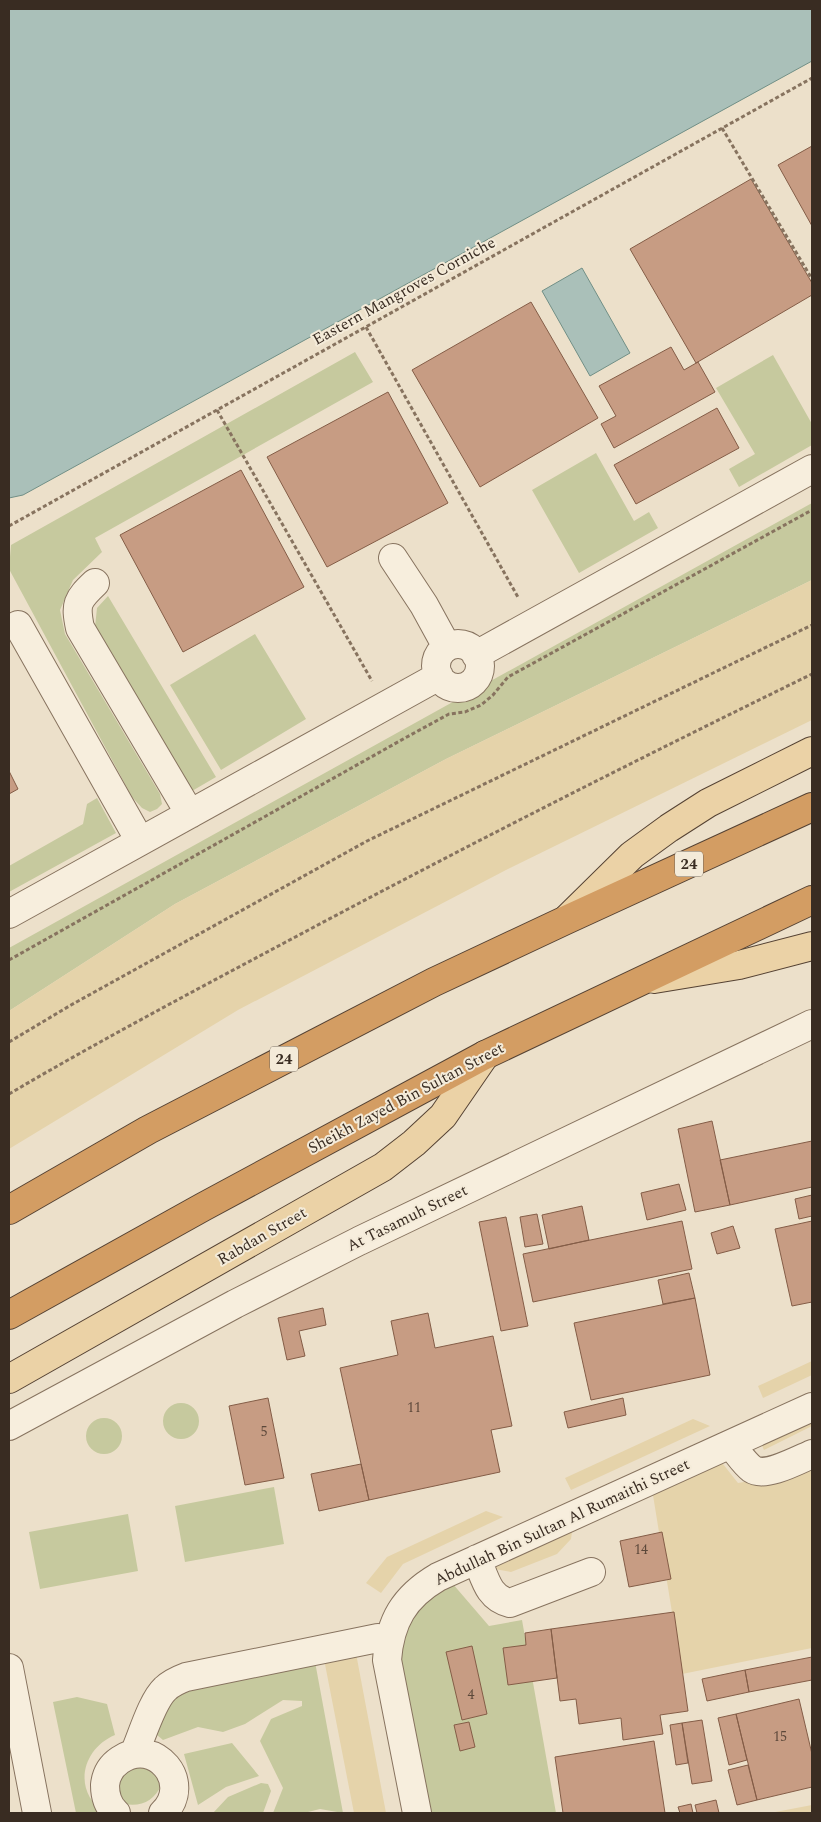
<svg xmlns="http://www.w3.org/2000/svg" width="821" height="1822" viewBox="0 0 821 1822" font-family="Spectral,serif">
<style>
.green{fill:#c6c99e}
.sand{fill:#e5d3aa}
.water{fill:#aac0b9;stroke:#718f86}
.building{fill:#c79c83;stroke:#845d47}
.lines{fill:none;stroke-linecap:round;stroke-linejoin:round}
.minor-casing{stroke:#87735f;stroke-width:30}
.major-casing{stroke:#554233;stroke-width:30}
.highway-casing{stroke:#554233;stroke-width:30}
.path{stroke:#87735f;stroke-width:3;stroke-dasharray:4 2.5;stroke-linecap:butt}
.minor{stroke:#f7eedd;stroke-width:28}
.major{stroke:#ebd2a6;stroke-width:28}
.highway{stroke:#d39d63;stroke-width:28}
.labels{text-anchor:middle;dominant-baseline:central;stroke-width:4;stroke-linejoin:round;paint-order:stroke}
.number-label{font-size:14px;fill:#5c483a}
.shield{fill:#f4ebd9;stroke:#716559;stroke-width:1}
.shield-label{font-size:15px;font-weight:bold;fill:#392c22}
.street-label{font-size:16px;fill:#392c22;stroke:#f4ebd9}
</style>
<rect width="100%" height="100%" fill="#ece0ca"/>
<!-- green -->
<path class="green" d="M355,352L373,382L95,538L102,552L73,580L60,610L65,634L160,794L162,804L157,809L150,812L142,808L132,797L9,569L11,545Z
M773,355L812,424V445L739,487L729,469L755,454L716,388Z
M596,453L634,521L649,512L658,528L579,573L532,490Z
M812,503V580L446,759L175,904L9,1011V948Z
M108,596L216,777L192,791L95,627L97,608Z
M255,634L306,719L221,770L170,685Z
M97,798L116,833L9,892V866L83,824L87,804Z
M163 1421a18 18 0 1 1 36 0a18 18 0 1 1-36 0Z
M86 1436a18 18 0 1 1 36 0a18 18 0 1 1-36 0Z
M274,1487L284,1544L185,1562L175,1506Z
M128,1514L138,1571L40,1589L29,1532Z
M446,1576L489,1626L522,1620L556,1813H425L393,1640Z
M313,1651L343,1813L320,1809L304,1813H273L283,1788L260,1741L271,1719L302,1706V1701L283,1700L245,1724L223,1732L198,1727L163,1740L151,1730L147,1692Z
M77,1697L107,1704L115,1735C81,1749 72,1793 106,1813H76L53,1702Z
M232,1743L259,1776L226,1787L198,1805L184,1754Z
M138,1748L162,1784C154,1801 142,1807 124,1804L107,1765Z
M261,1783L268,1784L271,1791L263,1813H213L228,1797Z"/>
<!-- sand -->
<path class="sand" d="M812,580V720L506,870L238,1010L9,1149V1011L175,904L446,759Z
M812,1361V1375L763,1398L758,1386Z
M812,1410V1426L764,1450L758,1437Z
M693,1419L710,1426L571,1490L565,1478Z
M719,1459L738,1483L812,1471V1648L682,1674L652,1489Z
M486,1511L503,1517L403,1564L381,1593L366,1583L387,1557Z
M567,1522L572,1532L571,1539L557,1554L511,1572L489,1568Z
M355,1648L386,1813H354L323,1654Z
M812,1805V1813H770Z"/>
<!-- water -->
<path class="water" d="M9,9H812V61L23,495L9,498Z
M582,268L630,353L590,376L542,291Z"/>
<!-- building -->
<path class="building" d="M812,146V226L778,165Z
M751,179L812,283V295L696,363L630,249Z
M531,302L598,418L480,487L412,370Z
M671,347L684,370L698,362L715,392L614,448L601,424L616,416L599,386Z
M388,392L448,503L327,567L267,457Z
M717,408L739,448L636,504L614,465Z
M241,470L304,587L183,652L120,535Z
M9,771L18,789L9,794Z
M712,1121L730,1205L695,1212L678,1129Z
M812,1141V1187L730,1205L720,1160Z
M679,1184L686,1210L647,1220L641,1193Z
M812,1195V1216L799,1219L795,1199Z
M582,1206L589,1240L549,1249L542,1215Z
M537,1214L543,1244L525,1247L520,1217Z
M506,1217L528,1326L501,1331L479,1222Z
M682,1221L692,1269L533,1302L523,1254Z
M812,1221V1302L792,1306L775,1229Z
M733,1226L740,1248L717,1254L711,1233Z
M689,1273L695,1298L663,1304L658,1280Z
M695,1298L710,1375L591,1400L574,1323Z
M323,1308L326,1325L299,1331L305,1356L287,1360L278,1318Z
M428,1313L435,1348L493,1336L512,1426L491,1430L500,1472L369,1500L340,1368L398,1355L391,1321Z
M268,1398L284,1478L245,1485L229,1406Z
M623,1398L626,1415L568,1428L564,1412Z
M361,1464L369,1500L319,1511L311,1474Z
M662,1532L671,1579L629,1587L620,1541Z
M674,1612L688,1711L660,1715L663,1734L623,1740L621,1718L579,1724L576,1699L560,1701L551,1629Z
M551,1629L557,1678L508,1685L503,1648L526,1645L525,1633Z
M472,1646L487,1714L462,1720L446,1652Z
M812,1657V1680L749,1692L745,1670Z
M745,1670L749,1692L707,1701L702,1679Z
M799,1699L812,1754V1787L757,1800L736,1714Z
M736,1714L747,1760L729,1765L718,1718Z
M702,1720L712,1781L692,1784L682,1723Z
M469,1722L475,1747L460,1751L454,1725Z
M682,1723L688,1763L676,1765L670,1725Z
M654,1741L665,1813H563L555,1757Z
M748,1765L757,1800L737,1805L728,1770Z
M716,1800L719,1813H697L695,1805Z
M691,1804L693,1813H680L678,1807Z"/>
<g class="lines">
<!-- minor casing -->
<g class="minor-casing">
<path id="minor" d="M393,558L424,605L447,647
M95,583C77,600 75,604 80,628L190,814
M18,625L140,841
M436 666a22 22 0 1 1 44 0a22 22 0 1 1-44 0Z
M476,655L812,469
M9,914L439,676
M9,1426L235,1304L359,1241L812,1024
M731,1445C738,1453 744,1463 752,1469C765,1478 798,1460 812,1454
M477,1559C485,1578 488,1598 510,1603L591,1572
M9,1668L37,1813
M134,1754C142,1736 152,1701 165,1689C171,1683 178,1680 186,1677L378,1638
M116,1813C108,1806 105,1796 105,1785C106,1775 111,1766 120,1760C155,1736 194,1783 163,1813
M417,1813L387,1660C390,1621 404,1597 438,1577L812,1407"/>
</g>
<!-- major casing -->
<g class="major-casing">
<path id="major" d="M568,918L632,855L669,828L708,803L812,751
M654,979L739,965L812,946
M9,1379L383,1167L414,1143L443,1116L485,1055"/>
</g>
<!-- highway casing -->
<g class="highway-casing">
<path id="highway" d="M9,1210L148,1130L434,982L566,920L812,807
M9,1315L203,1207L485,1055L812,900"/>
</g>
<!-- path -->
<path class="path" d="M722,128L812,279
M366,327L519,599
M217,410L372,681
M9,526L812,78
M9,960L405,738L449,714L465,712L481,705L493,695L508,677L812,510
M9,1042L71,1005L367,841L812,625
M9,1094C99,1041 192,992 284,943C458,850 634,761 812,674"/>
<!-- minor -->
<use href="#minor" class="minor"/>
<!-- major -->
<use href="#major" class="major"/>
<!-- highway -->
<use href="#highway" class="highway"/>
</g>
<g class="labels">
<!-- number labels -->
<g class="number-label">
<text x="414" y="1407">11</text>
<text x="264" y="1431">5</text>
<text x="641" y="1549">14</text>
<text x="471" y="1694">4</text>
<text x="780" y="1736">15</text>
</g>
<!-- shield labels -->
<g class="shield">
<rect x="675" y="851.5" width="28" height="25" rx="4"/>
<rect x="270" y="1046.5" width="28" height="25" rx="4"/>
</g>
<g class="shield-label">
<text x="689" y="864">24</text>
<text x="284" y="1059">24</text>
</g>
<!-- street labels -->
<g class="street-label">
<text transform="translate(404 291) rotate(-29)">Eastern Mangroves Corniche</text>
<text transform="translate(406 1098) rotate(-28)">Sheikh Zayed Bin Sultan Street</text>
<text transform="translate(407 1218) rotate(-26)">At Tasamuh Street</text>
<text transform="translate(262 1236) rotate(-30)">Rabdan Street</text>
<text transform="translate(562 1522) rotate(-25)">Abdullah Bin Sultan Al Rumaithi Street</text>
</g>
</g>
<!-- border -->
<rect width="821" height="1822" fill="none" stroke="#392c22" stroke-width="20"/>
</svg>
